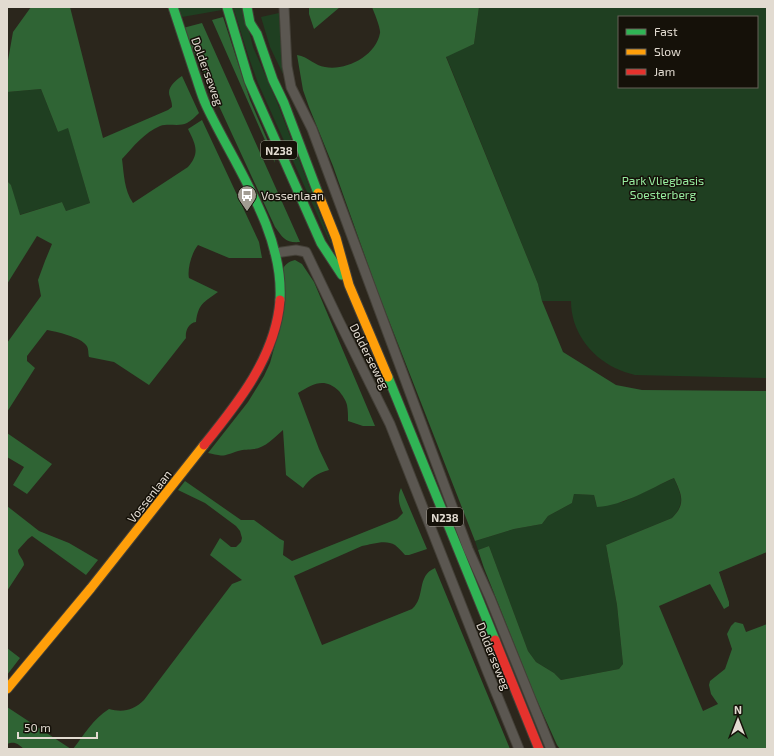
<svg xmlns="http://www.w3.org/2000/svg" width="774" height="756" viewBox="0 0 774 756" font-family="'Exo 2',sans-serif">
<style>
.green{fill:#1f3f21;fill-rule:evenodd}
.forest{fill:#2f6434}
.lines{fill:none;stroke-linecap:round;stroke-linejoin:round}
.street-casing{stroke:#444038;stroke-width:11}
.fast-casing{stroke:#444038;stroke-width:11}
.slow-casing{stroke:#444038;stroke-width:11}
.jam-casing{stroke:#444038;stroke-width:11}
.street{stroke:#5b5751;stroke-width:9}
.fast{stroke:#30b455;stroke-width:9}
.slow{stroke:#ff9f0a;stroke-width:9}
.jam{stroke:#e5322d;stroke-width:9}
.labels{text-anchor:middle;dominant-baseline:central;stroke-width:3;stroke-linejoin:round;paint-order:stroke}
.shield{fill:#151109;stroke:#a49e95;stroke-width:1}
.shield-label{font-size:11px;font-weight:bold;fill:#e2dbd1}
.street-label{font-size:12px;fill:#e2dbd1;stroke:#151109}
.park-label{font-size:12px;fill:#98eea0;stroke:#151109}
.poi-label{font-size:12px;fill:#e2dbd1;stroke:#151109;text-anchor:start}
</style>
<rect width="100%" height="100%" fill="#2b261c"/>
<!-- green -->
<path class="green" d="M177,7H220L222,10L182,17Z
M233,7H243L253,47L277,102L331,243H330L258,83L249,58Z
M479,7H767V378L635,375C628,373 621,371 615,368C589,355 571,330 571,301H542L538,284L446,56L474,44ZM619,17H757V87H619Z
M279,13L283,74L270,47L261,17Z
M41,89L58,132L68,127L90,203L66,211L62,202L19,215L11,185L7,181V92Z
M674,478C681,495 686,503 672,518L606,545L617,605L623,664L619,669L561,680L554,673L536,662L528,651L489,546L478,550L475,541L514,529L542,524L548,516L572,503L574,494L594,495L596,504L623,502Z"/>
<!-- forest -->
<path class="forest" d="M31,7H70L103,138L168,110L172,107C172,102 171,101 170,97C166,88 175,81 182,76L199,113C196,116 191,121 187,123C179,127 169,123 160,126C145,132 133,147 122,159C124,174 124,190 133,203L188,167C200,153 196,145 188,129L202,120L259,242L262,258H229L198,245C192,252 187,269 189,278L218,292C204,302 198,304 196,322C188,323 185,332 186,338L149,385L114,362L89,357C88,354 89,348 86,345C82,338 55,331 47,330L27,356V361L35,368L7,412V343L41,296L38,280L45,261L52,244L37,236L7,284V181L11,185L20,215L62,202L66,211L90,203L68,128L58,132L41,89L7,92V66L13,32Z
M310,7H340L314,29L309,14V8Z
M372,7H479L474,44L446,57L538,284L542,301L563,352L616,385L642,390L767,391V552L719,572L729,602V606L724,609L710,584L659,606L703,711L718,704L711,694L709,685L710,681L725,669L732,649L727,634L731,626L735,622L743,624L746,632L767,624V749H560L557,745L535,696L484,568L478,550L489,546L528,651L536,662L554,673L561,680L619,669L623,664L617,605L606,545L672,518C686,504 682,495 674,478C649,489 625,505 597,507L594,495L574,494L572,503L548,516L542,524L514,529L475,541L377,290L333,166L309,107L303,90L297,55C309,57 315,66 325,67C346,71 376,56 380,33C381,29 374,12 372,7Z
M223,17L250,100L273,153L275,163L212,20Z
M202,23L300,242C285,243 283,238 275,227L183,28Z
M295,260L302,264L314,282L375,426H363L348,421C348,416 348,410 347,405C346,400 342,395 339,391C324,377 313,384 298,393L319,449L329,470C317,473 310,478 303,488L286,475L283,430C275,437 265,448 254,449C249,450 244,449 238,451C223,456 225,457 208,453L248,402L264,376L270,363L280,327L282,271C285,264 288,262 295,260Z
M7,433L52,464L27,494L13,485L24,467L7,457Z
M185,481L241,520H254L280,539L284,541L283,555L292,561L397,519L403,513C399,505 397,497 401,488L427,549L409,555H405C402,552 399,548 395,545C386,539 372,544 362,546L294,576L322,645L412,609C426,597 416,576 435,568L510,749H73C84,735 93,719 109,709C123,713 134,710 144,700L232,584L242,580L210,555L220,538L231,547H236L241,542L242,538L240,531L236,526L205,503L178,490Z
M7,506L39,531L69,543L98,560L86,575L32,536L28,539L18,550C18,556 24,559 24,565L7,591Z
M7,648L20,658L7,675Z
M7,707L71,749H24C18,744 15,741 7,744Z"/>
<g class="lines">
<!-- street casing -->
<g class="street-casing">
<path id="street" d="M284,7L287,66L291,87L312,129L468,549L490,598L551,749
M275,253L296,250L306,252L339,321L390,424L488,673L519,749"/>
</g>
<!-- fast casing -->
<g class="fast-casing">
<path id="fast" d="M173,7C180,28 187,50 194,71C198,82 201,94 206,105C234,165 284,231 280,300
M227,7L249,81L321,243L342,275
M247,7L250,23L257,34L273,80L284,103L318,193
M388,377L495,640"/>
</g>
<!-- slow casing -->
<g class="slow-casing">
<path id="slow" d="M318,193L336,238L349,285L388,377
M7,689L91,588L204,445"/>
</g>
<!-- jam casing -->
<g class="jam-casing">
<path id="jam" d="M204,445C238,403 276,356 280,300
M495,640L539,749"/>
</g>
<!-- street -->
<use href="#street" class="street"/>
<!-- fast -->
<use href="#fast" class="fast"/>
<!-- slow -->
<use href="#slow" class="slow"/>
<!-- jam -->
<use href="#jam" class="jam"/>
</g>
<!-- icons -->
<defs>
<g id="bus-pin" transform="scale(1)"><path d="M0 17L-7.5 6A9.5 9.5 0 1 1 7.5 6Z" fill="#a29c92" stroke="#151109"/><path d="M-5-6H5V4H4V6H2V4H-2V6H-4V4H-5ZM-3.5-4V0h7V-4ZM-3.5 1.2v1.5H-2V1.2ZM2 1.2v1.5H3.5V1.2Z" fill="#fff"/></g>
</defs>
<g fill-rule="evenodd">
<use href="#bus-pin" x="247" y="195"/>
</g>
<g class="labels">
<!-- shield labels -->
<g class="shield">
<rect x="261" y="141" width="36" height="18" rx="3"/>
<rect x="427" y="508" width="36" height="18" rx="3"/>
</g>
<g class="shield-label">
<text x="279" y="150">N238</text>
<text x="445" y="517">N238</text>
</g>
<!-- street labels -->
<g class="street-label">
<text transform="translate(208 71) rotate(70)">Dolderseweg</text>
<text transform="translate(370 356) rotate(63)">Dolderseweg</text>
<text transform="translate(149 496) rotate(-52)">Vossenlaan</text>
<text transform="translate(494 656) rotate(68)">Dolderseweg</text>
</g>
<!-- park labels -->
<g class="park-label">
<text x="663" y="180">Park Vliegbasis<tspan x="663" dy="14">Soesterberg</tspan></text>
</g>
<!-- poi labels -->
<g class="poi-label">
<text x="261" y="195">Vossenlaan</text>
</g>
</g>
<!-- border -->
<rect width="774" height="756" fill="none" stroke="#e2dbd1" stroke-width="16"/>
<!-- legend -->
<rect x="618" y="16" width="140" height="72" fill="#151109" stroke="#676259"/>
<rect x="626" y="29" width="20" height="6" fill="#30b455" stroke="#676259"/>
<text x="654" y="36" font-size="12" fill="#e2dbd1">Fast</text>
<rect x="626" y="49" width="20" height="6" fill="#ff9f0a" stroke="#676259"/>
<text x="654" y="56" font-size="12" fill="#e2dbd1">Slow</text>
<rect x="626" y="69" width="20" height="6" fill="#e5322d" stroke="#676259"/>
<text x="654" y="76" font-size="12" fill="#e2dbd1">Jam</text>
<!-- north arrow -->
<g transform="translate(738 720)" stroke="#151109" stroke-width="3" paint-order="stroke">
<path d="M0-3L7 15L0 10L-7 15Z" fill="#e2dbd1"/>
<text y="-6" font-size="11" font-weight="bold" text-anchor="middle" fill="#e2dbd1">N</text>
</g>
<!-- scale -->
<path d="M18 732v6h79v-6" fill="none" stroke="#e2dbd1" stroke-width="2"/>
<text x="24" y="732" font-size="12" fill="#e2dbd1" stroke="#151109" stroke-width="3" paint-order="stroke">50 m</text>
</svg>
